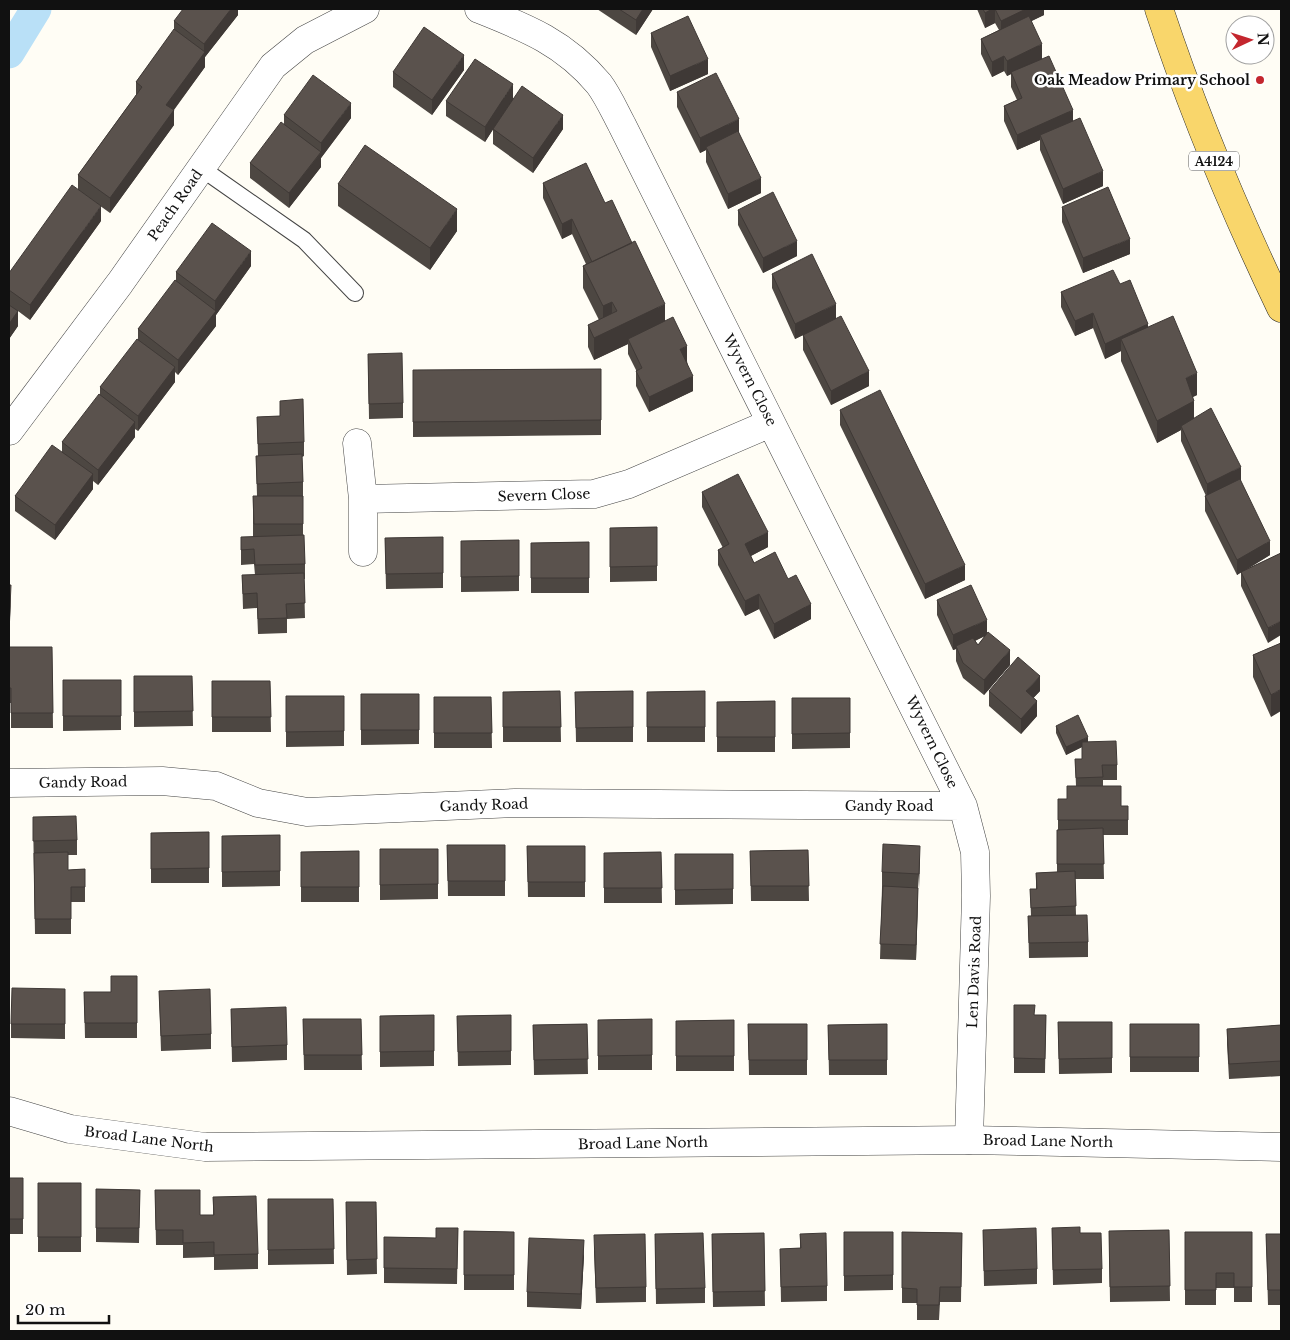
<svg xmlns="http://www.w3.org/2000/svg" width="1290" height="1340" viewBox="0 0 1290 1340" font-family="'Libre Baskerville',serif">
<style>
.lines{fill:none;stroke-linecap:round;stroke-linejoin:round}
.canal{stroke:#b9e0f7;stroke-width:31}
.service-casing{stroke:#444;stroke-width:18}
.minor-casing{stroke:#444;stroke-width:29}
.tertiary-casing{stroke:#444;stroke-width:29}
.primary-casing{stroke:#222;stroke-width:29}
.service{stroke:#fff;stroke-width:16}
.minor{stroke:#fff;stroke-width:28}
.tertiary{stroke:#fff;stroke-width:28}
.primary{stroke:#f9d66b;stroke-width:28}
.wall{fill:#4d4742;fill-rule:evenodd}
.shaded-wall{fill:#3f3936}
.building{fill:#5a524d;stroke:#3f3936}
.poi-dot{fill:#c4262e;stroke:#fff;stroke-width:2}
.labels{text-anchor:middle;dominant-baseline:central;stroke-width:5;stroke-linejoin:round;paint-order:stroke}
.shield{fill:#fff;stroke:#585858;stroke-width:1}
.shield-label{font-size:12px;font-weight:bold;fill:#111}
.poi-label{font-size:14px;font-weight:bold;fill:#111;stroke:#fff;text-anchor:end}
.street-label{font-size:14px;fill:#111;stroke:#fff}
</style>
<rect width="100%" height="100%" fill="#fffdf5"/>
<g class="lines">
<!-- canal -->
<path class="canal" d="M9,53L36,9"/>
<!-- service casing -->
<g class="service-casing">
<path id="service" d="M201,168L304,240L355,293"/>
</g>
<!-- minor casing -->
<g class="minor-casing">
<path id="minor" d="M479,9C527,28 565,43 599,84C608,96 615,112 622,125C735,352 851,578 963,806L975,852L976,896L969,1140
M9,431L120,283L273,66L305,40L365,9
M357,443L363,499V552
M363,499L594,494L629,484L771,423
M9,783L162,781L216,786L258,803L307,812L515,803L963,806"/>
</g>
<!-- tertiary casing -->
<g class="tertiary-casing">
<path id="tertiary" d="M9,1111L70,1129L205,1147L969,1140L1281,1147"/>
</g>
<!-- primary casing -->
<g class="primary-casing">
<path id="primary" d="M1159,9C1193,112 1234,210 1281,308"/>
</g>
<!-- service -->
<use href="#service" class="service"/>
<!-- minor -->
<use href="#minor" class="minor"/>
<!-- tertiary -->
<use href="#tertiary" class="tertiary"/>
<!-- primary -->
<use href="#primary" class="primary"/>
</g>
<!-- wall -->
<path class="wall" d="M238,9V15L205,57V67L174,110V125L110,213L78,190V175L136,95V82L174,30V21Z
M597,9H653L636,35Z
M977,9H1044V15L1031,21L1042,59L1073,121L1103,186L1063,204L1040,150V140L1017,150L1004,121V106L1017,100L1011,87V74L1007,76L1004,71L992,77L981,54V39L999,30L995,23L985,28Z
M651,33L708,74L670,91L651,47Z
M464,70L432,115L393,87V72Z
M677,92L739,133L761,193L728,209L706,162V150L700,153L677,107Z
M513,99L563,129L533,173L493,144V129L485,142L446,116V101Z
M284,115L351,118L321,158V167L289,208L250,178V163L284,124Z
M543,183L605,203L665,321L687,361L693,391L649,412L636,386V370L628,354V344L594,360L588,347V325L599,320L583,288V266L586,264L572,234L562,239L543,198Z
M338,184L457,231L430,270L338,206Z
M1062,207L1130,254L1083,273L1062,222Z
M738,210L797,256L763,273L738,225Z
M101,221L30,320L18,311V326L9,339V273Z
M251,266L216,315V326L178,375L175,372V382L138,431L135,429V437L98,485L93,481V489L55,540L15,511V496L62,452V442L100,395V387L138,340V329L176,281V272Z
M772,274L836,318L869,386L831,405L803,350V335L795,339L772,288Z
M1120,284L1148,327L1197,395L1193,397L1194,418L1241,482L1270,555L1246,570L1281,553L1268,643L1241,586V572L1237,575L1205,511V496H1206L1181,441V430L1157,443L1121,361V351L1105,359L1093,328L1075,336L1061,307V292Z
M368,354L403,403V418L369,419Z
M601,369V435L413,437V370Z
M280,401L304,442V456L302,457L303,482V535L305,564V579H304L305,618L287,619V633L258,634L257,608L243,609L242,575H255L254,564L241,565V537H253V496H257L256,456H258L257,417L280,416Z
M840,410L965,580L925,599L840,425Z
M702,492L768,547L751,556L754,563L788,579L811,619L774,639L759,609L745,616L718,565V550L723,548L702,507Z
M657,527V581L610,582V528Z
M443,537V588L386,589L385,538Z
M519,540V591L461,592V541Z
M589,542V593H531V543Z
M937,600L987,634L1010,665L984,695L963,678L956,661V649L953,650L937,615ZM985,636L978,645L975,641Z
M1281,643L1271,717L1253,677V655Z
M9,647H52L53,728H11V703H9Z
M134,676H192L193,726L134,727Z
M63,680H121V730L63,731Z
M212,681H270L271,732H212Z
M560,691L561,742H503V692Z
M633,691V742H576L575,692Z
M705,691V742H647V692Z
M989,691H1040L1033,698L1037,716L1021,734L989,706Z
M361,694H419V744L361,745Z
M286,696H344V746L286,747Z
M434,697H491L492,748H434Z
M792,698H850V748L792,749Z
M775,701V752H717V702Z
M1056,726L1088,742L1117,765V780H1103V786L1121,806H1128V835H1103L1104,879H1075L1076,915L1088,942V957L1029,958L1028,916H1031L1030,889H1036V873L1057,872V830H1058V799H1067L1076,786L1075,759H1082V747L1066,755L1056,733Z
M33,817L77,840V855H68V870L85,869V902H71V934H35Z
M209,832V883H151V833Z
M280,835V886L222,887V836Z
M447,845H505V896H448Z
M527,846H585V897H528Z
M380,849H438V899L380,900Z
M808,850L809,901H751L750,851Z
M359,851V902H301V852Z
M661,852L662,903H604V853Z
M675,854H733V904L675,905Z
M920,861L918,889L916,960L880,959L882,887V872Z
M137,976V1038H85L84,992H111Z
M65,989V1039L11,1038V1024Z
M159,991L211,1034V1049L161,1051Z
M1014,1005L1035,1015H1046L1045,1073H1014Z
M231,1009L287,1045V1060L232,1062Z
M434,1015V1066L380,1067V1016Z
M511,1015V1065L458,1066L457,1016Z
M303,1019H361L362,1070H304Z
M652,1019V1070H598V1020Z
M734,1020V1071H676V1021Z
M1058,1022H1112V1073L1059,1074Z
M587,1024L588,1074L534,1075L533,1025Z
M748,1024H807V1075H749Z
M887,1024V1075H829L828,1025Z
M1130,1024H1199V1072H1130Z
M1281,1025V1076L1229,1079L1227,1044V1029Z
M9,1178H23V1234H9Z
M38,1183H81V1252H38Z
M96,1189L140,1190L139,1243L96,1242Z
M155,1190L200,1215H213V1197L258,1254V1269L214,1270V1257L183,1258V1245H156Z
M268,1199H333L334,1264L268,1265Z
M346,1202H376L377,1274L347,1275Z
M458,1228L457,1284L384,1283V1237L436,1238Z
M1052,1228L1080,1233L1102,1269V1283L1053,1285Z
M983,1230L1037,1269V1284L984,1286Z
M1169,1230L1170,1301L1110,1302L1109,1231Z
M464,1231L514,1232V1290H464Z
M844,1232H893V1290L844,1291Z
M902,1232L962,1233L961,1302H940L939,1320H917V1303H902Z
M1185,1232H1252V1302H1234V1288H1216V1305H1185Z
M764,1233L765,1306L713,1307L712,1234Z
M655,1234L705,1288V1303L656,1304Z
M800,1234L827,1286V1301L781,1302L780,1249L800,1248Z
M1266,1234H1281V1305H1268Z
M594,1250L646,1287V1302L596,1303Z
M584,1255L581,1309L527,1307V1292Z"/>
<!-- shaded-wall -->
<path class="shaded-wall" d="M231,9H238V15L205,57V67L166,120V105L204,53V44Z
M643,9H653L636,35V20Z
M992,9H995V23L985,28V13Z
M1026,9H1044V15L1001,36V21Z
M1042,44V59L1007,76V61Z
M464,55V70L432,115V100Z
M1004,56V71L992,77V62Z
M708,59V74L670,91V76Z
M513,84V99L485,142V127Z
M351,103V118L321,158V167L289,208V193L321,153V143Z
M174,110V125L110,213V198Z
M1073,110V125L1040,135V140L1017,150V135Z
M563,115V129L533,173V158Z
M739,119V134L706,147V150L700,153V138Z
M1103,171V186L1063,204V189Z
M761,178V193L728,209V194Z
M101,206V221L30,320V305Z
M457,209V231L430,270V248Z
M572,219V234L562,239V224Z
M1130,239V254L1083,273V258Z
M797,241V256L763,273V258Z
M251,251V266L216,315V326L178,375V360L215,312V301Z
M612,302V324L603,328V306Z
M665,304V326L628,339V344L594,360V338Z
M836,304V319L795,339V324Z
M18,311V326L9,339V324Z
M1093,313V328L1075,336V321Z
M1148,324V339H1121V351L1105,359V344Z
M687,346V361L680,364V349Z
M175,367V382L138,431V416Z
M869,371V386L831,405V391Z
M1197,373V395L1186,400V378Z
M693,376V391L649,412V397Z
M1194,401V423L1181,426V430L1157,443V421Z
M135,422V437L98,485V470Z
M1241,467V482L1207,499V484Z
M93,474V489L55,540V525Z
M768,532V547L745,559V544Z
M1270,541V555L1237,575V560Z
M965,565V580L925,599V584Z
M11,585V600L9,643V628Z
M759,594V609L745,616V601Z
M811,604V619L774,639V624Z
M987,620V635L957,649L956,646V649L953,650V635Z
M1281,621V635L1268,643V628Z
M1010,650V665L984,695V680Z
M1040,676V691L1026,706V691Z
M1281,689V711L1271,717V695Z
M1037,701V716L1021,734V719Z
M1088,737V744L1066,755V747Z
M920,846V861L919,889V874Z
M918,888V903L916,960V945Z
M584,1240V1255L581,1309V1294Z"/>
<!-- building -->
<path class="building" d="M183,9H231L204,44L174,21Z
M619,9H643L636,20Z
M983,9H992L985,13Z
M995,9H1026L1001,21Z
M688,16L708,59L670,76L651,33Z
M1029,16L1042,44L1007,61L1004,56L992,62L981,39Z
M424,27L464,55L432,100L393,72Z
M174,29L205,52L166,105L174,110L110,198L78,175L142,87L136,82Z
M1049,56L1073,110L1017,135L1004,106L1022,98L1011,72Z
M475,59L513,84L485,127L446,101Z
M716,73L739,119L700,138L677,92Z
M313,75L351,103L321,143L284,115Z
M522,86L563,115L533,158L493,129Z
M1080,118L1103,171L1063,189L1040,135Z
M281,122L321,152L289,193L250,163Z
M738,131L761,178L728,194L706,147Z
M365,145L457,209L430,248L338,184Z
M586,163L605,203L612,200L632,243L592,262L572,219L562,224L543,183Z
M72,185L101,206L30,305L9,290V273Z
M1108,187L1130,239L1083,258L1062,207Z
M773,192L797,241L763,258L738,210Z
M212,223L251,251L215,301L176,272Z
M635,241L665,304L594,338L588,325L617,311L612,302L603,306L583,266Z
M812,254L836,304L795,324L772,274Z
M1113,270L1120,284L1130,280L1148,324L1105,344L1093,313L1075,321L1061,292Z
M175,280L216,311L178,360L138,329Z
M9,305L18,311L9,324Z
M841,316L869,371L831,391L803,335Z
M1173,316L1197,373L1186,378L1194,401L1157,421L1121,339Z
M673,317L687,346L680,349L693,376L649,397L636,371L642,368L628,339Z
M137,339L175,367L138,416L100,387Z
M402,353L403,403L369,404L368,354Z
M601,369V420L413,422V370Z
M880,390L965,565L925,584L840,410Z
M99,394L135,422L98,470L62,442Z
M303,399L304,442L258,444L257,417L280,416V401Z
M1211,408L1241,467L1207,484L1181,426Z
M52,445L93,474L55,525L15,496Z
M302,454L303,482L257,484L256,456Z
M738,474L768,532L745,544L754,563L775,552L788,579L796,575L811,604L774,624L759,594L745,601L718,550L729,544L702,492Z
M1240,479L1270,541L1237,560L1205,496Z
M253,496H303V524H254Z
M657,527V566L610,567V528Z
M304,535L305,564L255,565L254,549L241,550V537Z
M443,537V573L386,574L385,538Z
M519,540V576L461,577V541Z
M589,542V578H531V543Z
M1281,553V621L1268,628L1241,572Z
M304,573L305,603L286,604L287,618L258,619L257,593L243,594L242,575Z
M9,585H11L9,628Z
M971,585L987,620L953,635L937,600Z
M988,632L1010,650L984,680L963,663L956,646L973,638L978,645Z
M1281,643V689L1271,695L1253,655Z
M9,647H52L53,713H11V688H9Z
M1018,657L1040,676L1026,691L1037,701L1021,719L989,691Z
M134,676H192L193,711L134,712Z
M63,680H121V716H63Z
M212,681H270L271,717H212Z
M560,691L561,727H503V692Z
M633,691V727L576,728L575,692Z
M705,691V727H647V692Z
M361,694H419V730H361Z
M286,696H344V731L286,732Z
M434,697H491L492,733H434Z
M792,698H850V733L792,734Z
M775,701V737H717V702Z
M1078,715L1088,737L1066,747L1056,726Z
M1116,741L1117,765H1102L1103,777L1076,778L1075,759H1082V742Z
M1067,786H1121V806H1128V820H1058V799H1067Z
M76,816L77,840L33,841V817Z
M1103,828L1104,864H1057V830Z
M209,832V868L151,869V833Z
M280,835V871L222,872V836Z
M883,844L920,846L919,874L882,872Z
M447,845H505V881H448Z
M527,846H585V882H528Z
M380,849H438V884L380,885Z
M808,850L809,886H751L750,851Z
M359,851V887H301V852Z
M68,852V870L85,869V887H71V919H35L34,853Z
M661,852L662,888H604V853Z
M675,854H733V889L675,890Z
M1075,871L1076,906L1031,908L1030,889H1037L1036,873Z
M883,886L918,888L916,945L880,944Z
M1087,915L1088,942L1029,943L1028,916Z
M111,976H137V1023H85L84,992H111Z
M12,988L65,989V1024H11Z
M210,989L211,1034L161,1036L159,991Z
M1014,1005H1035L1034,1015H1046L1045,1059L1014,1058Z
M286,1007L287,1045L232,1047L231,1009Z
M434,1015V1051L380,1052V1016Z
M511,1015V1051L458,1052L457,1016Z
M303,1019H361L362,1055H304Z
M652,1019V1055L598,1056V1020Z
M734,1020V1056H676V1021Z
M1058,1022H1112V1058L1059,1059Z
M587,1024L588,1059L534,1060L533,1025Z
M748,1024H807V1060H749Z
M887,1024V1060H829L828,1025Z
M1130,1024H1199V1057H1130Z
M1281,1025V1061L1229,1064L1227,1029Z
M9,1178H23V1219H9Z
M38,1183H81V1237H38Z
M96,1189L140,1190L139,1228H96Z
M155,1190H200V1215H214L213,1197L256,1196L258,1254L214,1255V1242L183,1243V1230H156Z
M268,1199H333L334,1249L268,1250Z
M346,1202H376L377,1259L347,1260Z
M1080,1227V1233H1101L1102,1269L1053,1270L1052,1228Z
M436,1228H458L457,1269L384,1268V1237L436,1238Z
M1036,1228L1037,1269L984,1271L983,1230Z
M1169,1230L1170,1286L1110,1287L1109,1231Z
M464,1231L514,1232V1275H464Z
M844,1232H893V1275L844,1276Z
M902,1232L962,1233L961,1287H940L939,1305H917V1289L902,1288Z
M1185,1232H1252V1287H1234V1273H1216V1290H1185Z
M703,1233L705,1288L656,1289L655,1234Z
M764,1233L765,1291L713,1292L712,1234Z
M826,1233L827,1286L781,1287L780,1249L801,1248L800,1234Z
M645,1234L646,1287L596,1288L594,1235Z
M1266,1234H1281V1290H1268Z
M529,1238L584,1240L581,1294L527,1292Z"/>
<!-- markers -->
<circle class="poi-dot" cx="1260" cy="80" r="5"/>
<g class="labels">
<!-- shield labels -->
<rect class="shield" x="1189" y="151.5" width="50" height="19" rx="4"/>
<g class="shield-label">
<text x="1214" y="161">A4124</text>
</g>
<!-- poi labels -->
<g class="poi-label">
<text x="1250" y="80">Oak Meadow Primary School</text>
</g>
<!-- street labels -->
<g class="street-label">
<text transform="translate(175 205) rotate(-55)">Peach Road</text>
<text transform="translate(750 380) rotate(63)">Wyvern Close</text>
<text transform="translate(544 495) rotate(-2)">Severn Close</text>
<text transform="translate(932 742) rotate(64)">Wyvern Close</text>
<text transform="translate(83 782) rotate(-1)">Gandy Road</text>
<text transform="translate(484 805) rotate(-2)">Gandy Road</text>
<text x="889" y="806">Gandy Road</text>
<text transform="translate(974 972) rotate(-88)">Len Davis Road</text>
<text transform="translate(149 1139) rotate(7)">Broad Lane North</text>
<text transform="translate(1048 1141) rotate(1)">Broad Lane North</text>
<text transform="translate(643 1143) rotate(-1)">Broad Lane North</text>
</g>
</g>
<!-- border -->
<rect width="1290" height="1340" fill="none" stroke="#111111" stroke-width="20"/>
<!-- north arrow -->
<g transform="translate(1250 40) rotate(86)"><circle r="24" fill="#ffffff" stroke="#a0a0a0"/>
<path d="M0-4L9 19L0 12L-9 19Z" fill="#c4262e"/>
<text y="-8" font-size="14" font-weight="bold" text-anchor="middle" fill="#111111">N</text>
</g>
<!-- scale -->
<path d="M18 1315v8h91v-8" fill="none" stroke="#111111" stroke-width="2.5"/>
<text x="25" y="1315" font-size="15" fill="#111111" stroke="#ffffff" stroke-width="4" paint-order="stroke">20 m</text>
</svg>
